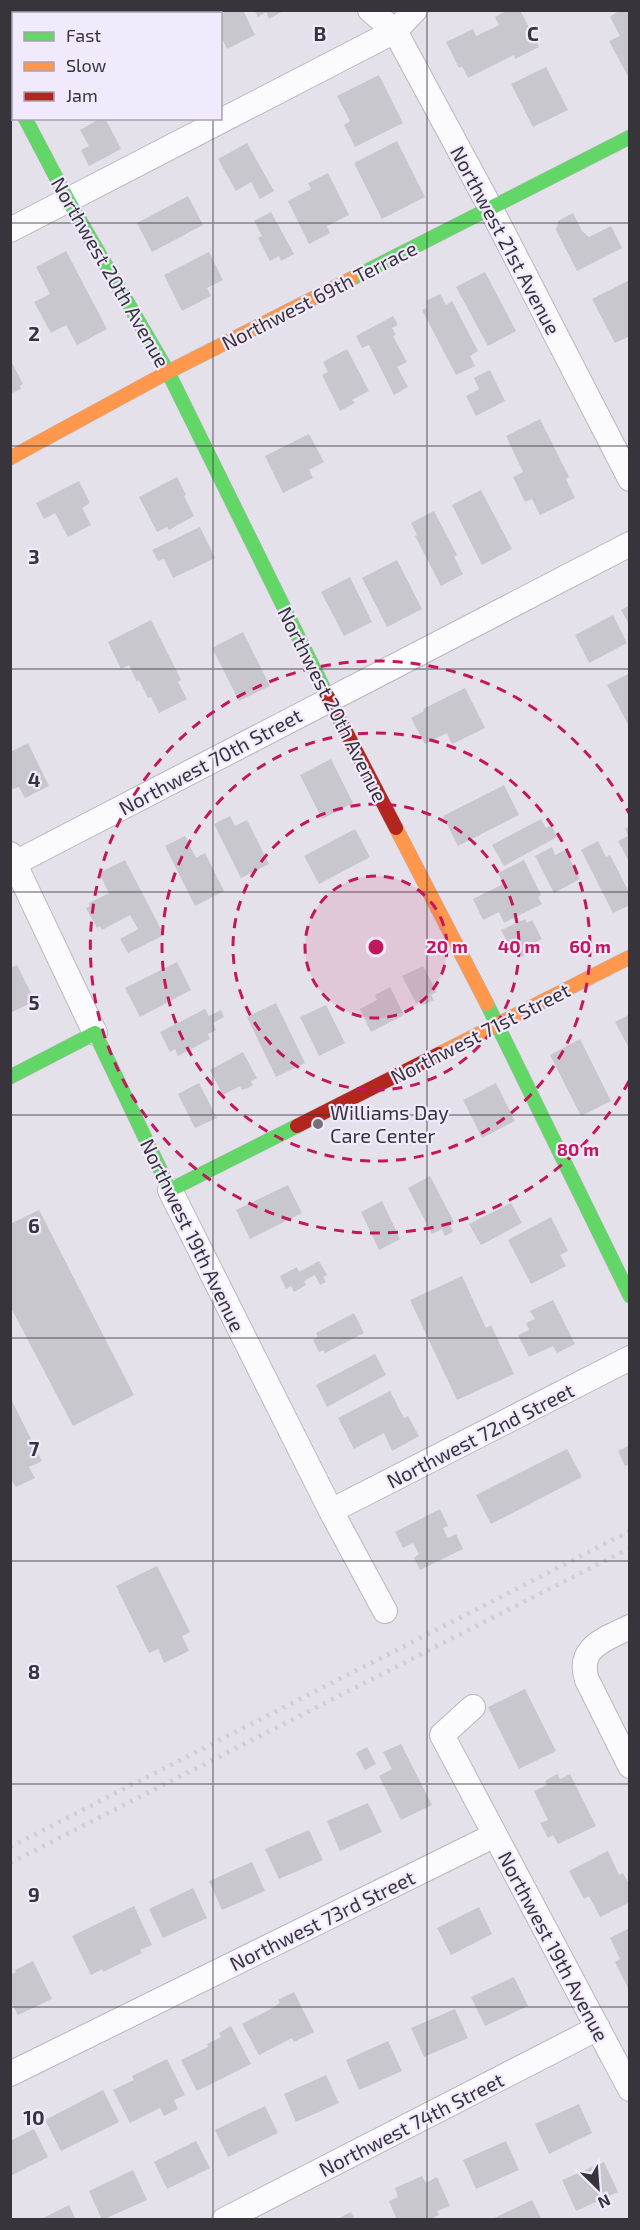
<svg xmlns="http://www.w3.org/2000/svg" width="640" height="2230" viewBox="0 0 640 2230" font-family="'Exo 2',sans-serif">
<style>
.building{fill:#c9c7ce}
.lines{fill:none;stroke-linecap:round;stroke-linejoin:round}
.street-casing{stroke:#b9b7be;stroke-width:26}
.fast-casing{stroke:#b9b7be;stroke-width:15}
.slow-casing{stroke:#b9b7be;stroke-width:15}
.jam-casing{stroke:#b9b7be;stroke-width:15}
.street{stroke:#fbfafc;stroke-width:24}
.fast{stroke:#63d668;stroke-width:14}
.slow{stroke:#ff974d;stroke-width:14}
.jam{stroke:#b3261e;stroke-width:14}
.rail{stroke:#d0cfd2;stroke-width:4.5;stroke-dasharray:3 6;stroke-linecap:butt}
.grid{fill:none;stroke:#37343b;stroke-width:1.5;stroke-opacity:0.55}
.ring{fill:none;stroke:#c2185b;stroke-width:3;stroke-dasharray:10 8}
.poi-dot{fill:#747178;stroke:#f1eafc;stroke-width:2}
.labels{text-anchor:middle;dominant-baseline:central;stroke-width:4.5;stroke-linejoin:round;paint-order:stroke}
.street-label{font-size:20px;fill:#37343b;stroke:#f1eafc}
.poi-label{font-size:20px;fill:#37343b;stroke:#f1eafc;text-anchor:start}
.grid-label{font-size:20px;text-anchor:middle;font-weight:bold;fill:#37343b;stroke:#f1eafc;stroke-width:4.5;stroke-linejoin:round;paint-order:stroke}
.centre{fill:#c2185b;stroke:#f1eafc;stroke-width:3}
.ring-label{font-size:18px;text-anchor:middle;font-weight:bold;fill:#c2185b;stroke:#f1eafc;stroke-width:4.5;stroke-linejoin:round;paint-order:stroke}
</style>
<rect width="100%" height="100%" fill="#e4e1ea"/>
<!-- building -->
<path class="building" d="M152,10H173L174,14H145Z
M196,10H243L255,35L227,49L220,34V14H197Z
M254,10H285L269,19L266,12L258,17Z
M508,10H520L539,47L515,59L514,55L468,78L462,66L459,68L446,42L473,29L476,36L499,25L495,17Z
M620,10H630V80L609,41L620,36L610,17Z
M546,67L568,110L533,127L511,84Z
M379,75L403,123L355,147L344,125L350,121L337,96Z
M101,118H105L121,149L89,166L81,150L89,146L80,130Z
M397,141L425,197L382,219L354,163Z
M247,143L274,191L260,199L251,182L236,191L218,159Z
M328,173L349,215L327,226L330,233L309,244L288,201L311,189L308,183Z
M188,196L203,225L152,252L137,223Z
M271,212L294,254L281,261L279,256L270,261L258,238L262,236L254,221Z
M573,213L582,231L589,237L611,226L622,248L577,271L556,230L558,221Z
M66,251L107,329L77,345L66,325L51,333L34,302L50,294L36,267Z
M209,252L223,280L207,288L211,296L182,311L164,275Z
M485,272L516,331L488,346L456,287Z
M630,280V336L615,343L592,299Z
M440,294L446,305L452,301L478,351L470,356L475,366L456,375L422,310L428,307L426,301Z
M393,316L398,325L392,328L396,335L393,336L407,362L397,367L408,387L394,395L369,345L362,348L356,336Z
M347,349L369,391L352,400L355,403L340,411L322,375L328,372L323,362Z
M10,359L23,384L20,386L21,389L10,394Z
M490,370L505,401L476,416L466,396L479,389L474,378Z
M540,419L569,477L566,479L575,498L540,515L532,499L525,502L513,477L523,472L506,436Z
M309,434L324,462L309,470L313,478L283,493L265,456Z
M177,477L186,495L184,496L194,516L169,530L167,527L157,532L139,497Z
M79,481L90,503L82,508L91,525L68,537L55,513L44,519L36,503Z
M481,490L512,549L482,565L452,505Z
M434,511L457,555L454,557L463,574L441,586L415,536L417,535L411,523Z
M200,527L215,558L173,578L164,559L158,561L152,550Z
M397,560L422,609L387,627L362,578Z
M350,577L372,622L344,636L321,592Z
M630,605V626L621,610Z
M613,615L627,643L589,663L575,635Z
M151,620L181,680L178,682L187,699L159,713L151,697L148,698L139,680L137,682L129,665L121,669L108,642Z
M243,632L270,686L239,701L212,648Z
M630,673V728L607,685Z
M465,688L485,728L452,744L447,733L425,744L411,718L424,711L423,709Z
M28,743L49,786L25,798L19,787L13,789L10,783V752Z
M331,759L353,803L322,819L300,775Z
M504,785L519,815L458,846L443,816Z
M230,816L235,826L247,820L269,864L241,878L214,824Z
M541,819L546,828L551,825L557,837L504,866L492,845Z
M630,826V863L618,841L628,836L625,829Z
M355,829L370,857L319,884L304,856Z
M185,836L196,858L205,853L224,891L195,906L165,846Z
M598,841L606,857L610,855L630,894V905L613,913L581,850Z
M552,847L555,855L565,850L580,879L554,893L535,856Z
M125,860L164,935L128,953L120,939L138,929L130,915L102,930L100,926L97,928L86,908L90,906L89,903L109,893L99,873Z
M524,860L541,895L538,897L542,904L504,923L499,912L483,920L473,899L503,884L498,873Z
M525,919L527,923L532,920L542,939L534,943L537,949L521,957L518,951L513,953L501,930Z
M177,962L191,990L140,1017L125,988Z
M17,965L35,1001L10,1013V968Z
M423,966L437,992L431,995L434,1000L423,1005L421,1000L416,1003L402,976Z
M390,987L404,1015L371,1032L360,1009L377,1000L375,995Z
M276,1003L305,1063L276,1077L247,1017Z
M326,1005L345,1043L319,1056L300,1017Z
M205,1009L209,1016L221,1010L224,1017L213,1023L216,1030L208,1034L210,1039L178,1056L175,1049L170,1052L160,1032Z
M630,1014V1050L615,1022Z
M580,1039L611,1101L581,1116L550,1055Z
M243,1052L257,1078L251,1081L253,1085L248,1088L242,1090L240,1086L223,1095L210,1070Z
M199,1083L217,1118L195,1128L178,1094Z
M496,1083L515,1121L482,1138L463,1100Z
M430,1176L454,1222L450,1225L453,1232L445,1236L442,1229L432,1234L408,1188Z
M288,1185L302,1213L250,1239L236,1210Z
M382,1201L400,1239L379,1250L361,1212Z
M511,1203L522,1223L481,1245L469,1224Z
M39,1210L134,1395L73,1426L10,1306V1224Z
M551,1217L568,1251L560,1255L566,1266L531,1284L508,1240Z
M319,1261L327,1275L323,1277L326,1282L320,1285L315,1275L304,1281L306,1285L294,1292L291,1286L286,1289L280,1276L297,1267L299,1272Z
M462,1276L486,1328L491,1325L514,1374L457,1400L410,1300Z
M553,1300L575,1344L557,1353L553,1346L529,1357L518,1335L529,1330L526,1323L535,1319L530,1311Z
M354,1313L364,1333L325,1353L323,1350L319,1352L313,1340L318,1337L316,1333Z
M375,1354L386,1375L327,1407L316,1385Z
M390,1391L404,1418L408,1416L419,1436L392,1451L384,1433L354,1449L338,1418Z
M10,1397L42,1461L29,1467L35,1478L16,1487L10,1478Z
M630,1445V1464L625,1466L618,1451Z
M567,1449L582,1477L491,1524L476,1495Z
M440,1509L448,1526L443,1528L448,1538L456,1534L463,1549L420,1570L414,1558L419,1554L413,1543L403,1548L395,1532Z
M157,1566L190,1632L182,1636L189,1651L164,1663L158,1649L149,1653L116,1586Z
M525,1689L556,1751L519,1769L488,1707Z
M401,1744L432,1805L401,1820L379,1776L392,1769L383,1752Z
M367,1747L376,1764L365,1770L356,1753Z
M557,1774L560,1779L570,1774L596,1826L558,1844L553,1835L548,1838L540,1823L548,1820L534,1791L547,1785L545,1781Z
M368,1803L382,1832L340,1851L327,1821Z
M309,1830L323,1860L279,1879L265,1849Z
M608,1851L619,1875L623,1873L630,1886V1902L600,1917L589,1896L584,1899L569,1871Z
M252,1862L265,1891L222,1910L209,1881Z
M193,1888L207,1918L163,1938L149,1909Z
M134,1906L152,1945L140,1950L142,1953L103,1972L102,1969L91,1975L72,1936Z
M479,1907L492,1934L451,1955L437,1928Z
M630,1928V1992L615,1962L620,1959L610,1938Z
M33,1961L52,1999L18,2015L10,2000V1975L16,1972L15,1970Z
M514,1977L528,2006L485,2026L471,1997Z
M294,1992L314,2032L294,2042L292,2038L259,2055L242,2024L269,2010L280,2003L278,2000Z
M455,2009L468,2038L424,2057L411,2028Z
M231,2026L251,2064L197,2091L181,2060L208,2047L207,2044L221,2037L219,2033Z
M388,2041L402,2071L359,2090L346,2060Z
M167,2059L185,2095L174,2100L178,2109L164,2116L160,2108L130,2123L113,2090L134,2080L132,2076Z
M326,2075L339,2103L296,2122L284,2094Z
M103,2090L119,2122L61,2151L45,2120Z
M579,2104L592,2133L549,2154L535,2124Z
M265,2106L278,2133L228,2157L215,2130Z
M34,2129L48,2157L10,2176V2141Z
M196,2141L210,2168L167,2189L154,2162Z
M506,2141L519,2170L476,2189L463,2160Z
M604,2162L618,2192L576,2211L562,2180Z
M133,2170L147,2200L102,2220L89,2191Z
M422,2176L426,2183L437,2177L450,2206L437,2211L439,2215L429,2220H397L389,2201L398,2197L395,2188Z
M532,2200L542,2220H490Z
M69,2205L76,2220H39Z
M351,2212L355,2220H335Z"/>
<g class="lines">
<!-- street casing -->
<g class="street-casing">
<path id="street" d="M370,10L395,31L490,207L630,479
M37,14L43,10
M10,27L14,25
M10,91L14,97
M10,230L395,31L415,10
M10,854L95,1033
M15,863L630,544
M170,1190L331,1511L385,1611
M331,1511L630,1358
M630,1627C606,1639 576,1647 587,1680L630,1766
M473,1707L442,1735L630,2089
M10,2074L495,1835
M224,2220L598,2028"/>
</g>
<!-- fast casing -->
<g class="fast-casing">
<path id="fast" d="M25,118L68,200L168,372L328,697
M351,279L630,137
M487,1004L630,1296
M10,1077L95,1033L170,1190L297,1126"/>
</g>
<!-- slow casing -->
<g class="slow-casing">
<path id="slow" d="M10,458L168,372L351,279
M396,828L487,1004
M439,1054L630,957"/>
</g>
<!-- jam casing -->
<g class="jam-casing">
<path id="jam" d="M328,697L396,828
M297,1126L439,1054"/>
</g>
<!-- street -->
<use href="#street" class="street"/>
<!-- fast -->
<use href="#fast" class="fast"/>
<!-- slow -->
<use href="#slow" class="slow"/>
<!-- jam -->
<use href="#jam" class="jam"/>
<!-- rail -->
<path class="rail" d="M10,1847L630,1531
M10,1863L630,1548"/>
</g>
<!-- grid -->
<path class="grid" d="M213,10V14M427,10V2220M213,118V2220M10,223H630M10,446H630M10,669H630M10,892H630M10,1115H630M10,1338H630M10,1561H630M10,1784H630M10,2007H630"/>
<!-- distance rings -->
<circle cx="376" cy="947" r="71" fill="#c2185b" fill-opacity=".12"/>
<g class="ring">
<circle cx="376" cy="947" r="71"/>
<circle cx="376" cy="947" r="143"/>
<circle cx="376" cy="947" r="214"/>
<path d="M629 1081A286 286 0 1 1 629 813"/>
</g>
<!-- markers -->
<circle class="poi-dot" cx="318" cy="1124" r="6"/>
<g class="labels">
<!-- street labels -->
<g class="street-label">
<text transform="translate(506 240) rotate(62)">Northwest 21st Avenue</text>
<text transform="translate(111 272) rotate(60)">Northwest 20th Avenue</text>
<text transform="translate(319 295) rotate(-27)">Northwest 69th Terrace</text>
<text transform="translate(333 704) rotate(63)">Northwest 20th Avenue</text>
<text transform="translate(210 761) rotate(-28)">Northwest 70th Street</text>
<text transform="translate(480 1033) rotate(-27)">Northwest 71st Street</text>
<text transform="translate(193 1235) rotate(64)">Northwest 19th Avenue</text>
<text transform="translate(480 1435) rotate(-27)">Northwest 72nd Street</text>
<text transform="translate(322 1920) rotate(-26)">Northwest 73rd Street</text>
<text transform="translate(554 1946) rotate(62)">Northwest 19th Avenue</text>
<text transform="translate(411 2124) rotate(-27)">Northwest 74th Street</text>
</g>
<!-- poi labels -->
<g class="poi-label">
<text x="330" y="1112">Williams Day<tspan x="330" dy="23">Care Center</tspan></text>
</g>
</g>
<g class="grid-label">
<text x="320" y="41">B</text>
<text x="533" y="41">C</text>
<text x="34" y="341">2</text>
<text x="34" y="564">3</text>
<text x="34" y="787">4</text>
<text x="34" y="1010">5</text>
<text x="34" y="1233">6</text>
<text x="34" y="1456">7</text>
<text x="34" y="1679">8</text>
<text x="34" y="1902">9</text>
<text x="34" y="2125">10</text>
</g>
<circle cx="376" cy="947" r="9" class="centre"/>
<g class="ring-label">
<text x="447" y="953">20 m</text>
<text x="519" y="953">40 m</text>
<text x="590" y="953">60 m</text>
<text x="578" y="1156">80 m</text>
</g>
<!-- border -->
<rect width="640" height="2230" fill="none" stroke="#37343b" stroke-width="24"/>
<!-- legend -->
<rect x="12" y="12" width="210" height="108" fill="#f1eafc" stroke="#a7a1af" stroke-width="1.5"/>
<rect x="24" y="32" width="30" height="9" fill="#63d668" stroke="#a7a1af" stroke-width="1.5"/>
<text x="66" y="42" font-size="18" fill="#37343b">Fast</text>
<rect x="24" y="62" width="30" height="9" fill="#ff974d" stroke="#a7a1af" stroke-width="1.5"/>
<text x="66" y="72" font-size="18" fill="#37343b">Slow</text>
<rect x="24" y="92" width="30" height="9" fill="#b3261e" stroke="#a7a1af" stroke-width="1.5"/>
<text x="66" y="102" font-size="18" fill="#37343b">Jam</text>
<!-- north arrow -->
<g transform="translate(598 2188) rotate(155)" stroke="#f1eafc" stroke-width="4.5" paint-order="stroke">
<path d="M0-4.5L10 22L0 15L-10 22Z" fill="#37343b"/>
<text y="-9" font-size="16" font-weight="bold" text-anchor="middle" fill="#37343b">N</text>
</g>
</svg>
